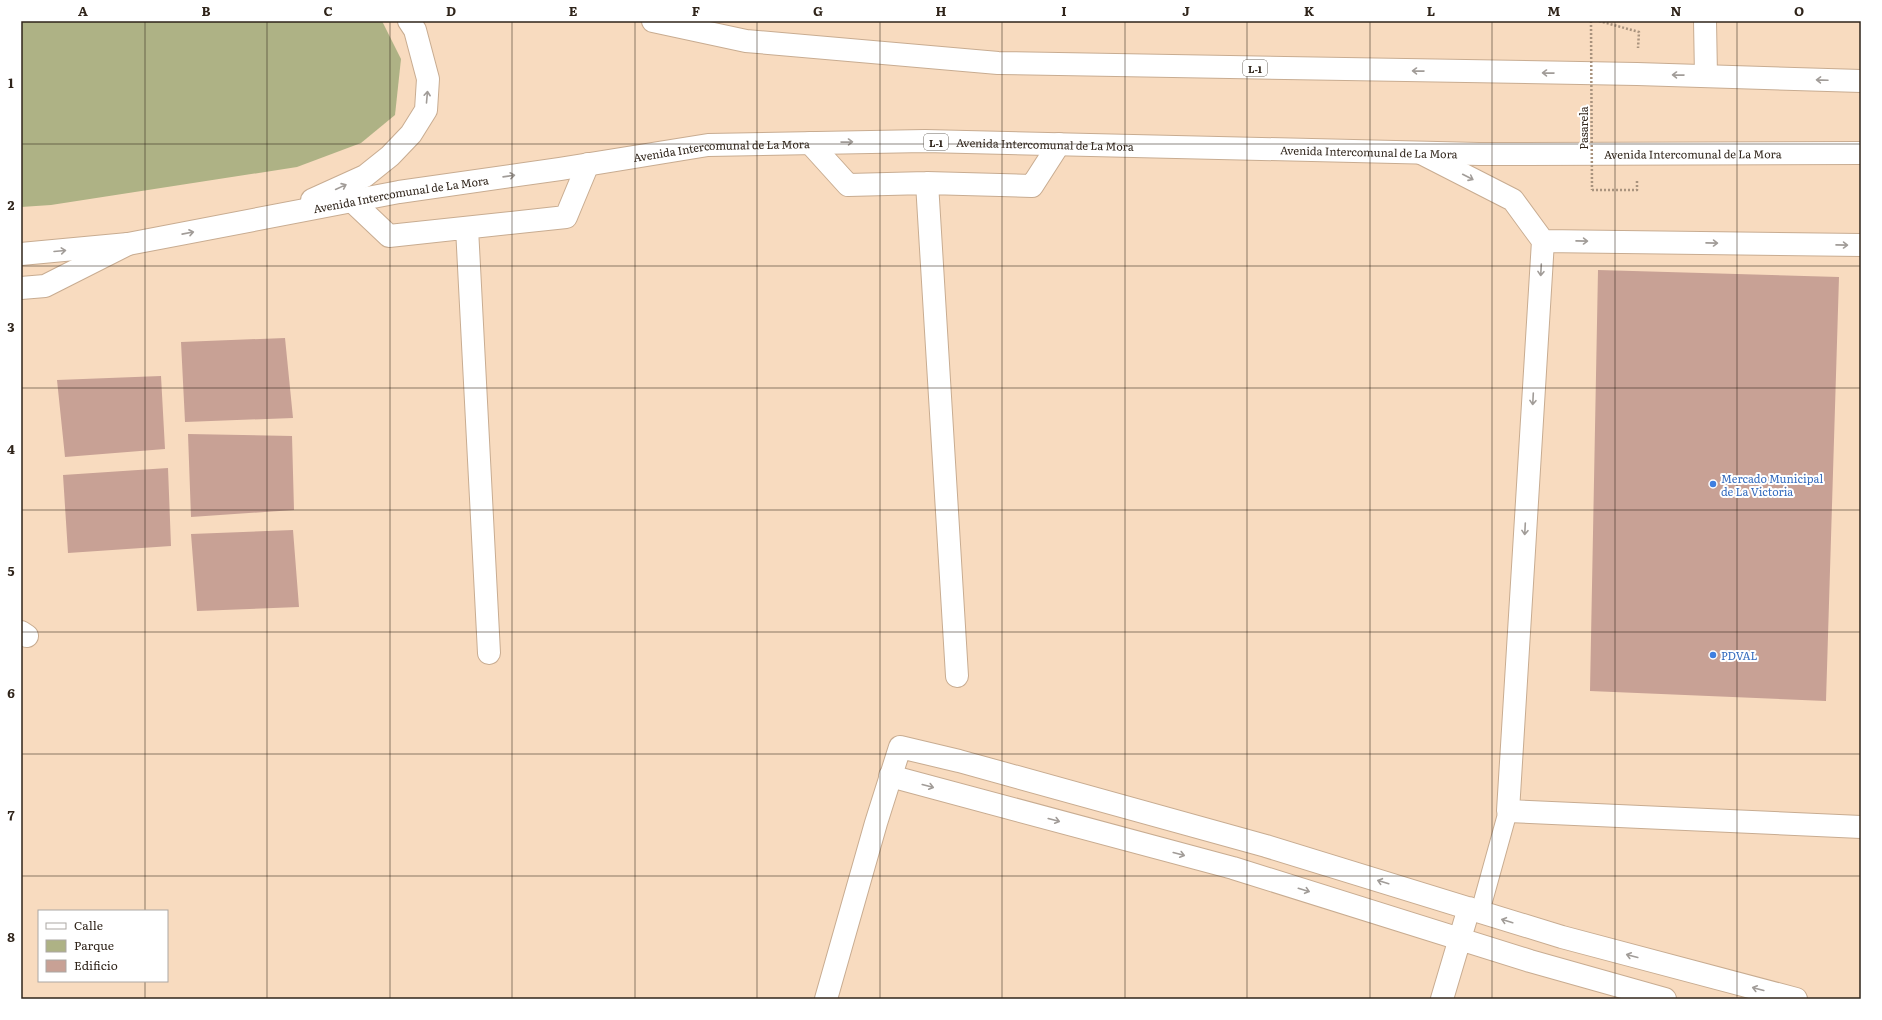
<svg xmlns="http://www.w3.org/2000/svg" width="1882" height="1020" viewBox="0 0 1882 1020" font-family="Literata,serif">
<style>
.green{fill:#aeb285}
.building{fill:#c8a195}
.lines{fill:none;stroke-linecap:round;stroke-linejoin:round}
.service-casing{stroke:#c8ac91;stroke-width:20}
.minor-casing{stroke:#c8ac91;stroke-width:24}
.primary-casing{stroke:#c8ac91;stroke-width:24}
.path{stroke:#a9937e;stroke-width:2.5;stroke-dasharray:2 2;stroke-linecap:butt}
.service{stroke:#fff;stroke-width:18}
.minor{stroke:#fff;stroke-width:22}
.primary{stroke:#fff;stroke-width:22}
.path-bridge{stroke:#a9937e;stroke-width:2.5;stroke-dasharray:2 2;stroke-linecap:butt}
.oneway{stroke:#a19c98}
.grid{fill:none;stroke:#2f241a;stroke-width:1;stroke-opacity:0.55}
.shop-dot{fill:#3f7fe0;stroke:#fff;stroke-width:1.5}
.labels{text-anchor:middle;dominant-baseline:central;stroke-width:4;stroke-linejoin:round;paint-order:stroke}
.shield{fill:#fff;stroke:#6d665f;stroke-width:1}
.shield-label{font-size:10px;font-weight:bold;fill:#2f241a}
.street-label{font-size:11px;fill:#2f241a;stroke:#fff}
.shop-label{font-size:11px;fill:#366cbe;stroke:#fff;text-anchor:start}
.neatline{fill:none;stroke:#2f241a;stroke-width:1.5}
.grid-label{font-size:13px;text-anchor:middle;font-weight:bold;fill:#2f241a}
</style>
<rect width="100%" height="100%" fill="#f8dbbf"/>
<!-- green -->
<path class="green" d="M21,21H382L401,59L395,115L361,143L297,167L51,205L21,207Z"/>
<!-- building -->
<path class="building" d="M1598,270L1839,277L1826,701L1590,691Z
M285,338L293,418L185,422L181,342Z
M161,376L165,449L65,457L57,380Z
M188,434L292,436L294,510L191,517Z
M168,468L171,546L68,553L63,475Z
M293,530L299,607L197,611L191,534Z"/>
<g class="lines">
<!-- service casing -->
<g class="service-casing">
<path id="service" d="M1480,912L1508,811"/>
</g>
<!-- minor casing -->
<g class="minor-casing">
<path id="minor" d="M1705,21L1706,76
M810,143L848,185L927,183L1032,186L1059,144
M1421,153L1513,200L1543,241L1508,811L1861,827
M927,183L957,676
M352,201L389,236L566,217L588,164
M467,228L489,653
M1543,241L1861,245
M21,288L45,286L128,244
M21,632L27,636
M890,776L1233,868L1530,961L1665,999
M826,999L876,823L900,747L959,761L1266,846L1562,937L1796,999
M1442,999L1469,908"/>
</g>
<!-- primary casing -->
<g class="primary-casing">
<g id="primary">
<path d="M653,21L746,41L998,63L1637,74L1861,81"/>
<path d="M312,200L365,176L390,156L411,134L426,110L428,79L415,30L409,21"/>
<path id="s1" d="M21,254L128,244L399,192L560,169L708,145L925,141L1479,154L1861,153"/>
</g>
</g>
<!-- path -->
<path class="path" d="M1599,21L1639,32L1638,48
M1592,190H1637V180"/>
<!-- service -->
<use href="#service" class="service"/>
<!-- minor -->
<use href="#minor" class="minor"/>
<!-- primary -->
<use href="#primary" class="primary"/>
<!-- path-bridge -->
<path class="path-bridge" d="M1591,21L1592,190"/>
</g>
<!-- one-way arrows -->
<defs><path id="oneway-shaft" d="M-6 0H5M1.5-3L5.5 0L1.5 3" fill="none" stroke-width="1.6" stroke-linecap="round" stroke-linejoin="round"/></defs>
<g class="oneway">
<use href="#oneway-shaft" transform="translate(1418 71) rotate(-179)"/>
<use href="#oneway-shaft" transform="translate(1548 73) rotate(-179)"/>
<use href="#oneway-shaft" transform="translate(1678 75) rotate(-179)"/>
<use href="#oneway-shaft" transform="translate(1822 80) rotate(-178)"/>
<use href="#oneway-shaft" transform="translate(427 97) rotate(-85)"/>
<use href="#oneway-shaft" transform="translate(847 142) rotate(-1)"/>
<use href="#oneway-shaft" transform="translate(509 176) rotate(-8)"/>
<use href="#oneway-shaft" transform="translate(1468 177) rotate(27)"/>
<use href="#oneway-shaft" transform="translate(341 187) rotate(-25)"/>
<use href="#oneway-shaft" transform="translate(188 233) rotate(-11)"/>
<use href="#oneway-shaft" transform="translate(1582 241) rotate(1)"/>
<use href="#oneway-shaft" transform="translate(1712 243) rotate(1)"/>
<use href="#oneway-shaft" transform="translate(1842 245) rotate(1)"/>
<use href="#oneway-shaft" transform="translate(60 251) rotate(-5)"/>
<use href="#oneway-shaft" transform="translate(1541 270) rotate(93)"/>
<use href="#oneway-shaft" transform="translate(1533 399) rotate(93)"/>
<use href="#oneway-shaft" transform="translate(1525 529) rotate(93)"/>
<use href="#oneway-shaft" transform="translate(928 786) rotate(15)"/>
<use href="#oneway-shaft" transform="translate(1054 820) rotate(15)"/>
<use href="#oneway-shaft" transform="translate(1179 854) rotate(15)"/>
<use href="#oneway-shaft" transform="translate(1383 882) rotate(-163)"/>
<use href="#oneway-shaft" transform="translate(1304 890) rotate(17)"/>
<use href="#oneway-shaft" transform="translate(1507 921) rotate(-163)"/>
<use href="#oneway-shaft" transform="translate(1632 956) rotate(-165)"/>
<use href="#oneway-shaft" transform="translate(1758 989) rotate(-165)"/>
</g>
<!-- grid -->
<path class="grid" d="M145,21V911M267,21V999M390,21V999M512,21V999M635,21V999M757,21V999M880,21V999M1002,21V999M1125,21V999M1247,21V999M1370,21V999M1492,21V999M1615,21V999M1737,21V999M21,144H1861M21,266H1861M21,388H1861M21,510H1861M21,632H1861M21,754H1861M21,876H1861M145,981V999"/>
<!-- markers -->
<g class="shop-dot">
<circle cx="1713" cy="484" r="4"/>
<circle cx="1713" cy="655" r="4"/>
</g>
<g class="labels">
<!-- shield labels -->
<g class="shield">
<rect x="1243" y="60" width="24" height="16" rx="3"/>
<rect x="924" y="134" width="24" height="16" rx="3"/>
</g>
<g class="shield-label">
<text x="1255" y="68">L-1</text>
<text x="936" y="142">L-1</text>
</g>
<!-- street labels -->
<g class="street-label">
<text transform="translate(1583 128) rotate(-90)">Pasarela</text>
<text stroke="none"><textPath href="#s1" startOffset="1033">Avenida Intercomunal de La Mora</textPath></text>
<text stroke="none"><textPath href="#s1" startOffset="709">Avenida Intercomunal de La Mora</textPath></text>
<text stroke="none"><textPath href="#s1" startOffset="1357">Avenida Intercomunal de La Mora</textPath></text>
<text stroke="none"><textPath href="#s1" startOffset="1681">Avenida Intercomunal de La Mora</textPath></text>
<text stroke="none"><textPath href="#s1" startOffset="385">Avenida Intercomunal de La Mora</textPath></text>
</g>
<!-- shop labels -->
<g class="shop-label">
<text x="1721" y="478">Mercado Municipal<tspan x="1721" dy="13">de La Victoria</tspan></text>
<text x="1721" y="655">PDVAL</text>
</g>
</g>
<!-- border -->
<rect width="1882" height="1020" fill="none" stroke="#ffffff" stroke-width="44"/>
<!-- legend -->
<rect x="38" y="910" width="130" height="72" fill="#ffffff" stroke="#aca7a3"/>
<rect x="46" y="923" width="20" height="6" fill="#ffffff" stroke="#aca7a3"/>
<text x="74" y="930" font-size="12" fill="#2f241a">Calle</text>
<rect x="46" y="940" width="20" height="12" fill="#aeb285" stroke="#aca7a3"/>
<text x="74" y="950" font-size="12" fill="#2f241a">Parque</text>
<rect x="46" y="960" width="20" height="12" fill="#c8a195" stroke="#aca7a3"/>
<text x="74" y="970" font-size="12" fill="#2f241a">Edificio</text>
<rect x="22" y="22" width="1838" height="976" class="neatline"/>
<g class="grid-label">
<text x="83" y="16">A</text>
<text x="206" y="16">B</text>
<text x="328" y="16">C</text>
<text x="451" y="16">D</text>
<text x="573" y="16">E</text>
<text x="696" y="16">F</text>
<text x="818" y="16">G</text>
<text x="941" y="16">H</text>
<text x="1064" y="16">I</text>
<text x="1186" y="16">J</text>
<text x="1309" y="16">K</text>
<text x="1431" y="16">L</text>
<text x="1554" y="16">M</text>
<text x="1676" y="16">N</text>
<text x="1799" y="16">O</text>
<text x="11" y="88">1</text>
<text x="11" y="210">2</text>
<text x="11" y="332">3</text>
<text x="11" y="454">4</text>
<text x="11" y="576">5</text>
<text x="11" y="698">6</text>
<text x="11" y="820">7</text>
<text x="11" y="942">8</text>
</g>
</svg>
